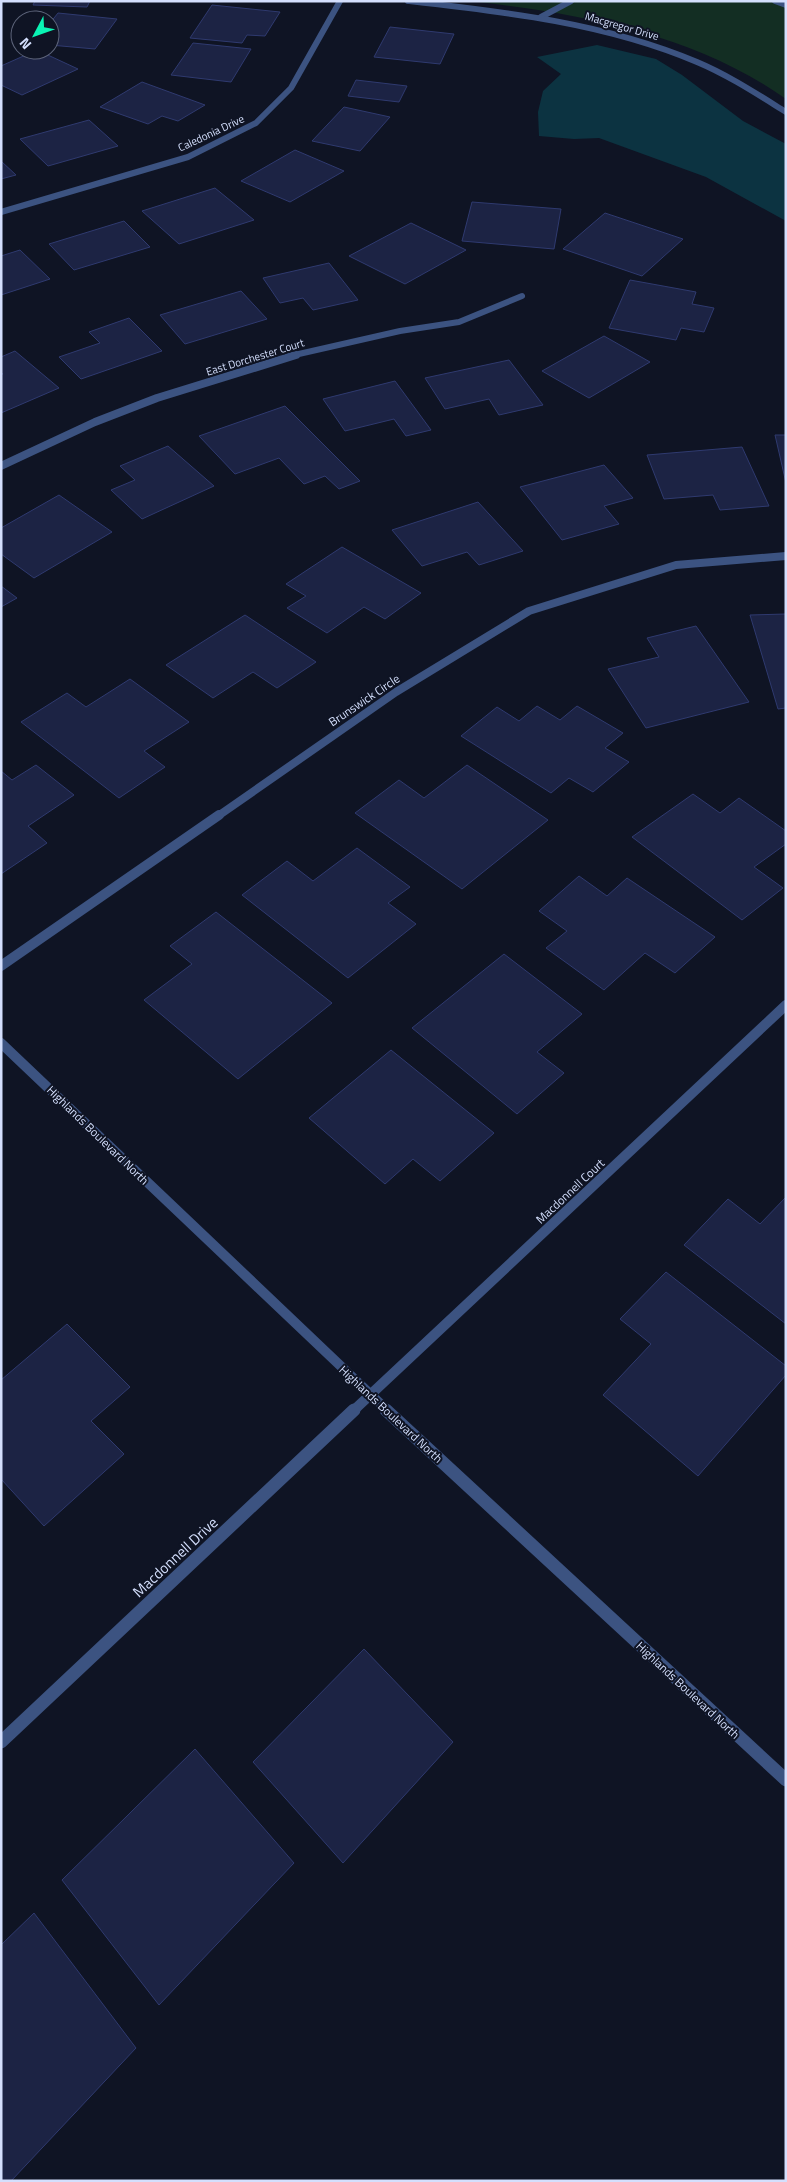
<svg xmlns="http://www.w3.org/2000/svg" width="787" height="2182" viewBox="0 0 787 2182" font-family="'Titillium Web',sans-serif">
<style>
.green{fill:#132e23}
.water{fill:#0c3341}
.building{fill:#1c2344;stroke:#2f3a6f}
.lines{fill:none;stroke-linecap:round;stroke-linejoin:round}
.service{stroke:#3c5381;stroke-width:6}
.minor-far3{stroke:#3c5381;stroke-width:6}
.minor-far2{stroke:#3c5381;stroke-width:8}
.minor-far1{stroke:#3c5381;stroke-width:10}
.minor{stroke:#3c5381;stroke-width:13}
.tertiary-far1{stroke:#3c5381;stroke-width:10}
.tertiary{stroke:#3c5381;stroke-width:13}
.labels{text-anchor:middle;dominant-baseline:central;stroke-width:4;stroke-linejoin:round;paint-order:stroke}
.far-street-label{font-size:11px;fill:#d4dffd;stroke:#0f1424}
.street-label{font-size:12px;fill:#d4dffd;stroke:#0f1424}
.near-street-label{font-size:15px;fill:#d4dffd;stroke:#0f1424}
</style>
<rect width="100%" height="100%" fill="#0f1424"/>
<!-- green -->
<path class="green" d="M469,1H786V99C695,34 578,13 469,1Z"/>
<!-- water -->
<path class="water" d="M597,45L656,59L682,75L743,121L786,144V221L706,177L599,138L574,139L539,136L538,112L543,91L561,74L537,57Z"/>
<!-- building -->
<path class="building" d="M35,1H90L87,7L33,5Z
M212,5L280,12L265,36L247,35L242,43L190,38Z
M58,13L117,19L95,49L50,45V23Z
M390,27L454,34L440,64L374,57Z
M193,43L251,49L231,82L171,75Z
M37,50L78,69L22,95L1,85V66Z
M356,80L407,86L399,102L348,96Z
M142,82L205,105L178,121L162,116L148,124L100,107Z
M344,107L390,117L360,151L312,141Z
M89,120L118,146L48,166L20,139Z
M295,150L344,171L290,202L241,181Z
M1,161L16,175L1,179Z
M215,188L254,220L179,244L142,211Z
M472,202L561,209L554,249L462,241Z
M605,213L683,239L642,276L563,249Z
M124,221L150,247L74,270L49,244Z
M411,223L466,250L405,284L349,256Z
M20,250L50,279L1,295V256Z
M329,263L358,300L313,310L303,298L280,303L263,278Z
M630,280L696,292L692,304L714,308L704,332L681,328L676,340L609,328Z
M241,291L267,319L185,344L160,315Z
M129,318L162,351L81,379L59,357L100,343L89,332Z
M604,336L650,362L589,398L542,371Z
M15,351L59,388L1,413V375L3,374L1,372V357Z
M509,360L543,405L499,415L489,399L445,409L425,378Z
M395,381L431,430L406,436L394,419L345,431L323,399Z
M285,406L360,481L339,489L325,476L304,484L279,458L235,474L199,436Z
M775,435H786V483Z
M168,446L214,486L142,519L111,490L135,480L120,466Z
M742,447L769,506L720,510L713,495L664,499L647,455Z
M604,465L633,498L604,506L619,524L562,540L520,487Z
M59,495L112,532L34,578L1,554V528Z
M478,502L523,551L479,565L467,552L422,566L392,530Z
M342,547L421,593L385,619L364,607L327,633L287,608L306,596L286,584Z
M1,586L17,598L1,607Z
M786,614V708L778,709L750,615Z
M245,615L316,662L277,688L253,672L213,698L166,665Z
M696,626L749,702L646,728L608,669L659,657L647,638Z
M130,679L189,722L144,751L165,767L119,798L21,722L67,693L86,707Z
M537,706L560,720L577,706L623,733L605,748L629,762L593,792L569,778L551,793L461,736L497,707L519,721Z
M36,765L74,795L28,826L47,843L1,874V771L12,780Z
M467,765L548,820L462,889L355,813L399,780L424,798Z
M693,794L720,813L739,798L786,831V844L754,867L783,888L742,920L632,837Z
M357,848L410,887L388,903L416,924L348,978L242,895L287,861L313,881Z
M579,876L607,896L627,878L715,937L675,973L645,953L604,990L546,948L567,931L539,911Z
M216,912L332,1003L238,1079L144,1000L192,964L170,946Z
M504,954L582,1014L537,1052L564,1073L517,1114L412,1028Z
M391,1050L494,1133L440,1181L413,1159L385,1184L309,1118Z
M786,1197V1324L684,1245L728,1199L760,1224Z
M666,1272L786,1366V1375L698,1476L603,1395L651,1344L620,1319Z
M67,1324L130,1387L91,1421L124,1454L44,1526L1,1479V1380Z
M364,1649L453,1742L343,1863L253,1762Z
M195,1749L294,1863L159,2005L62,1880Z
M34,1913L136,2048L11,2181H1V1945Z"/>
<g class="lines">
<!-- service -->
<path class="service" d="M775,1L786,5
M541,17L571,1"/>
<!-- minor-far3 -->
<path class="minor-far3" d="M408,1C506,12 605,23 697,62C728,75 757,94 786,112
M1,212L188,157L256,123L291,88L340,1
M290,356L400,331L459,322L522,296"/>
<!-- minor-far2 -->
<path class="minor-far2" d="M1,466L95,422L157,398L296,355
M218,816L396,692L529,611L676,565L786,556"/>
<!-- minor-far1 -->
<path class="minor-far1" d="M1,966L219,815
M353,1411L786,1005"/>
<!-- minor -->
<path class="minor" d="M1,1742L354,1410"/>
<!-- tertiary-far1 -->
<path class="tertiary-far1" d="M1,1043L388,1411"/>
<!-- tertiary -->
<path class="tertiary" d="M386,1410L786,1780"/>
</g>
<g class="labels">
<!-- far-street labels -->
<g class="far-street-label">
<text transform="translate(622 26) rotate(16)">Macgregor Drive</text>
<text transform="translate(211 133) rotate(-25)">Caledonia Drive</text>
<text transform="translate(255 357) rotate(-17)">East Dorchester Court</text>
</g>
<!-- street labels -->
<g class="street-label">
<text transform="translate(364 700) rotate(-34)">Brunswick Circle</text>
<text transform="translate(98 1135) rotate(44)">Highlands Boulevard North</text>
<text transform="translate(570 1191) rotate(-43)">Macdonnell Court</text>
<text transform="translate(391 1414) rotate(43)">Highlands Boulevard North</text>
<text transform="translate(688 1690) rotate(43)">Highlands Boulevard North</text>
</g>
<!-- near-street labels -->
<g class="near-street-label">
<text transform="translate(175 1557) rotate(-43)">Macdonnell Drive</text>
</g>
</g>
<!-- border -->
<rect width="787" height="2182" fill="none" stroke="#d4dffd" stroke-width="5"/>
<!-- north arrow -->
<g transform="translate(35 35) rotate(229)"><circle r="24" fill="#0f1424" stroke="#5e657b"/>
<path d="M0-4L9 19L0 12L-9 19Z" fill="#0af4b4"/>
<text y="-8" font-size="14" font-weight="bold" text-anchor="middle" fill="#d4dffd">N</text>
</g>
</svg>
